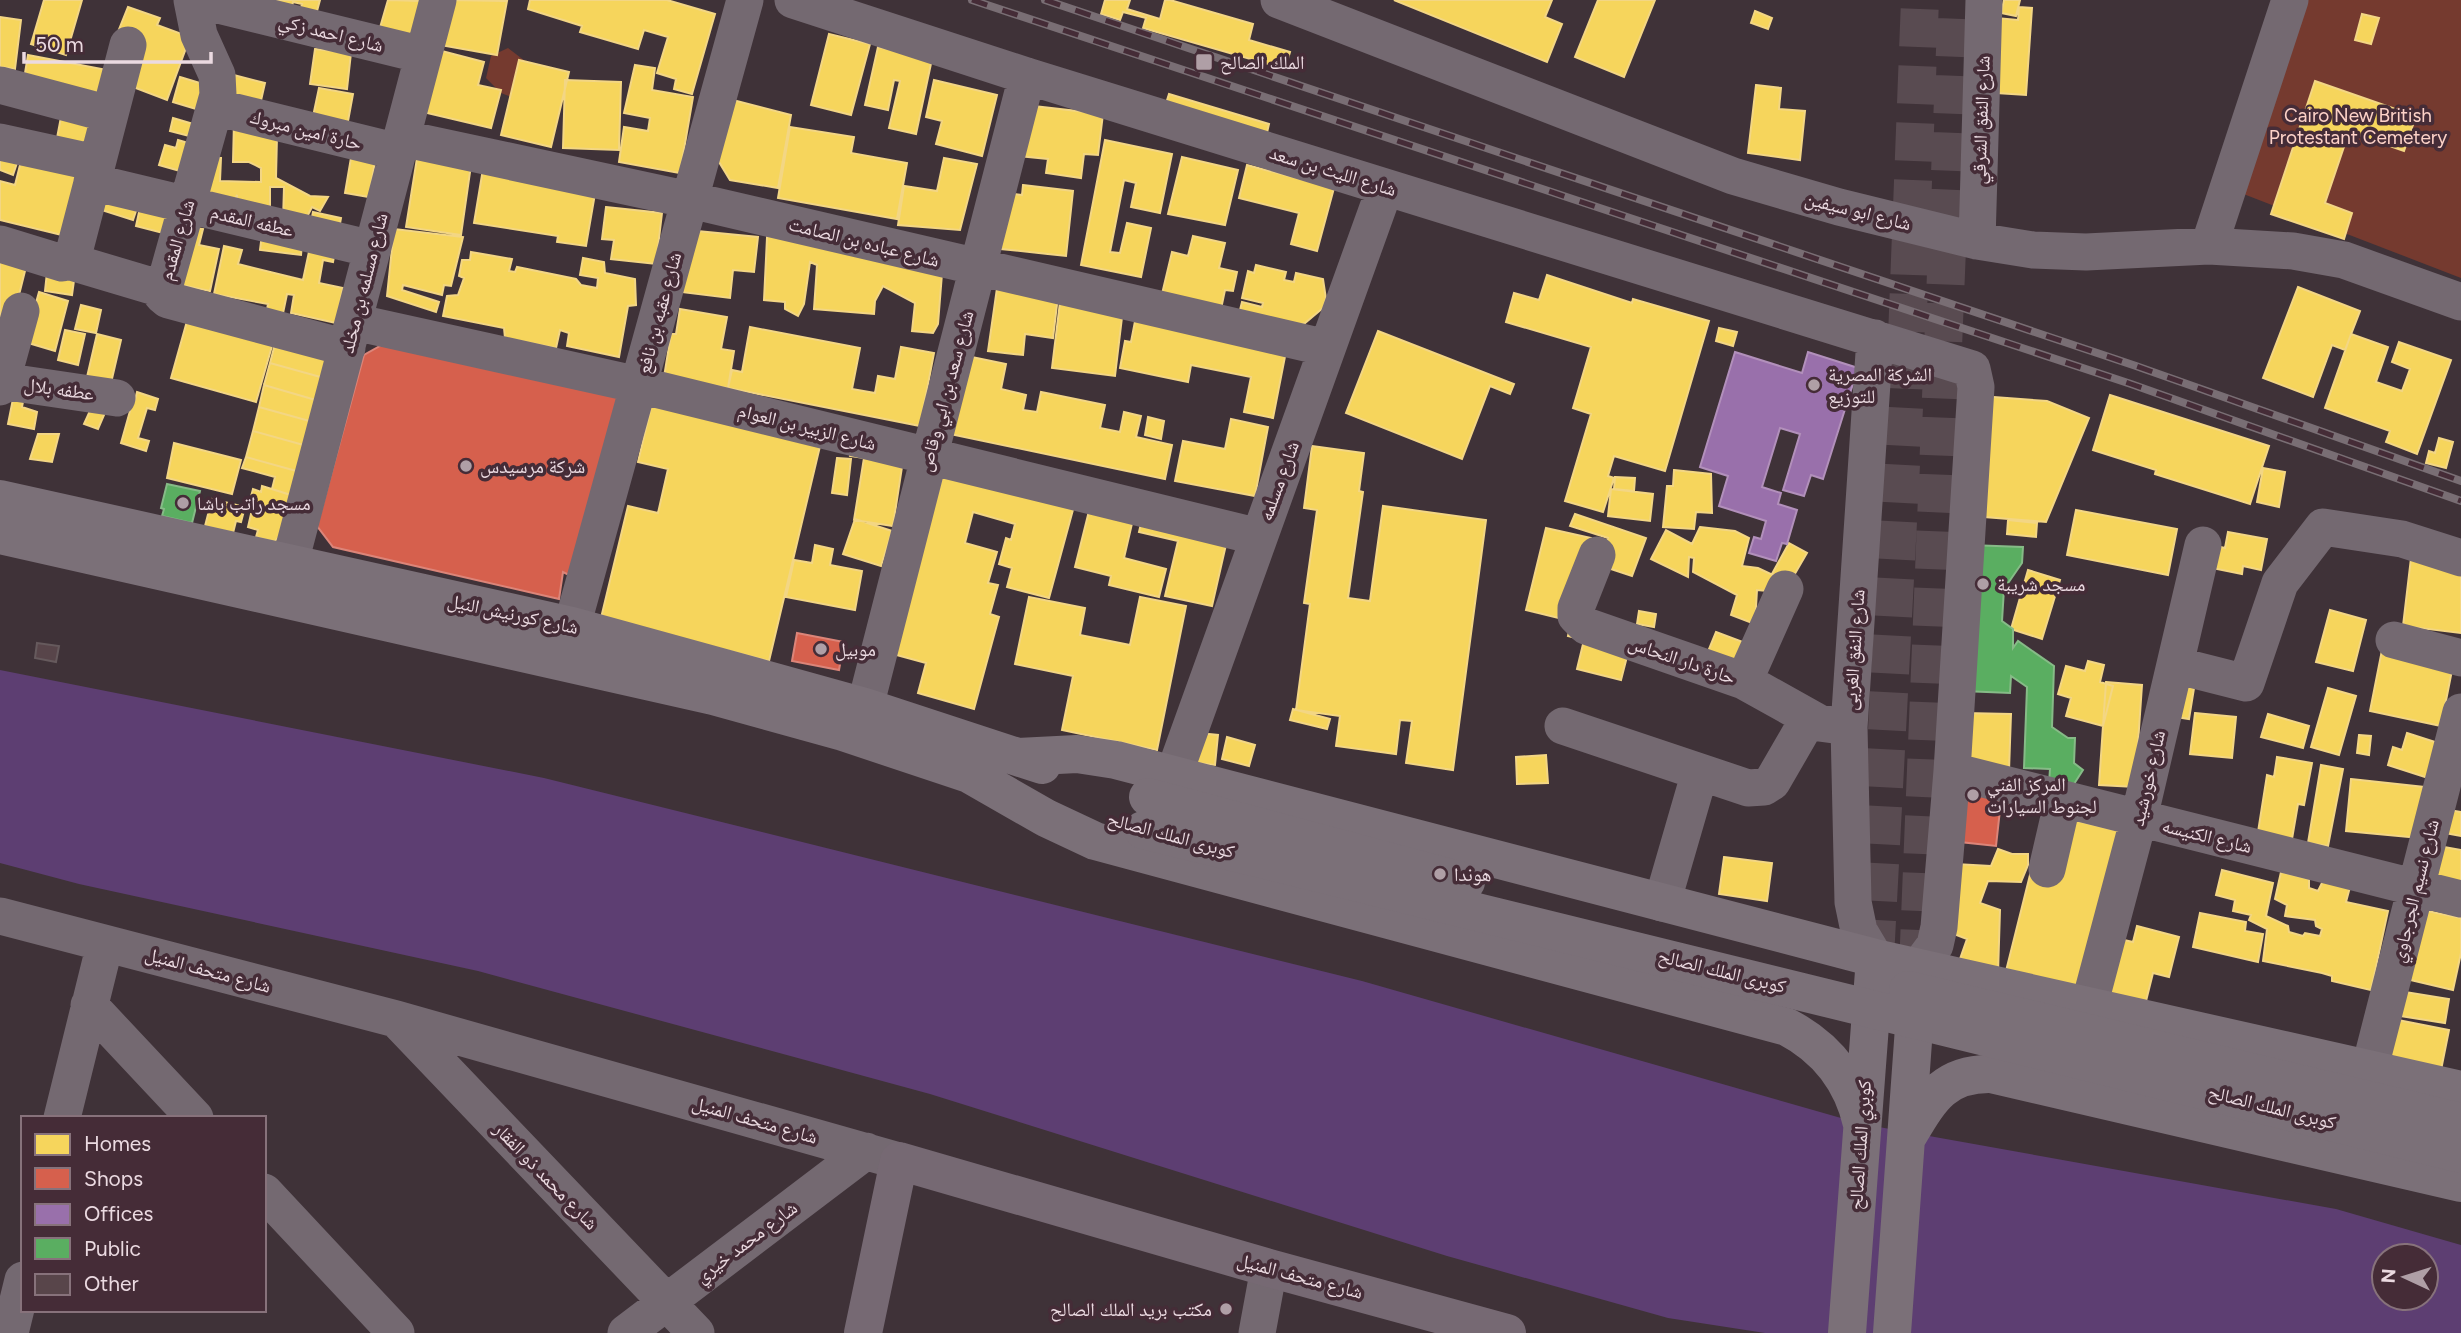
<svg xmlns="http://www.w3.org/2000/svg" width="2461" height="1333" viewBox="0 0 2461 1333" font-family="Figtree,'Noto Naskh Arabic',sans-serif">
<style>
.green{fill:#753a2f}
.water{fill:#5d3e72;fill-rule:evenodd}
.homes{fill:#f6d55c;stroke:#f3d684;stroke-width:2}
.shops{fill:#d6604d;stroke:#dc8579;stroke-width:2}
.offices{fill:#9970ab;stroke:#b290bb;stroke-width:2}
.public{fill:#5aae61;stroke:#86bb87;stroke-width:2}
.building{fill:#58454a;stroke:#665a5d;stroke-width:2}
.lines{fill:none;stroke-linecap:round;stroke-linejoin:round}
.highway-tunnel{stroke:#594b51;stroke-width:38;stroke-dasharray:38 19;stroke-linecap:butt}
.minor{stroke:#746971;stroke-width:37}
.major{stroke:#766973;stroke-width:38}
.highway{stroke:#7b7078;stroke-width:38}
.rail-casing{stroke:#796e74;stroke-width:8}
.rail{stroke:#452c37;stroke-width:5;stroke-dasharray:16;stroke-linecap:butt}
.highway-bridge{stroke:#7b7078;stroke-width:38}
.poi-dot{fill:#af9fa6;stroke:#452c37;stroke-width:2.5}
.labels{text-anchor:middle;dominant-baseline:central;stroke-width:7;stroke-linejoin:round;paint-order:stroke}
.street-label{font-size:19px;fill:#ebdae1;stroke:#452c37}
.poi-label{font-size:19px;fill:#ebdae1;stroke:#452c37;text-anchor:start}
.park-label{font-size:19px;fill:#fdd2c8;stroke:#452c37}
</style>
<rect width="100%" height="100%" fill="#3f3238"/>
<!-- green -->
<path class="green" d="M2290,0H2461V278L2228,188Z
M508,48L525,61L511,97L501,93L486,78L491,56Z"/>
<!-- water -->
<path class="water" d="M0,670L544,778L1362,981L1862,1124L2336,1209L2461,1245V1333H1765L1668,1318L1447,1256L930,1094L478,971L79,884L0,863ZM2384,1256H2426V1298H2384Z"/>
<!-- homes -->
<path class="homes" d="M44,0H82L66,55L31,44Z
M277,0H320L314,22L298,18L302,4L293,2L290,15L274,11Z
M388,0L421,1L410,40L379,31Z
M448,0L507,1L497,55L440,45Z
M530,0H667L715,14L692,94L674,89L676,79L657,73L668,37L644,30L638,49L580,32L582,26L528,9Z
M1105,0H1130L1127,9L1160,19L1165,0H1170L1253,24L1249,40L1290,52L1285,69L1143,28L1146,18L1123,12L1120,20L1101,14Z
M1394,0H1552L1545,17L1562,24L1547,62Z
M1598,0H1655L1624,77L1575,57Z
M2004,0H2020L2016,16L2001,13Z
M128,7L160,18L157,25L190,37L167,100L120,82L116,37Z
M2019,7L2032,8L2026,95L1981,92L1986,17L2018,20Z
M1755,11L1772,18L1768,29L1751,23Z
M2362,14L2379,18L2371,44L2355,40Z
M0,17L21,20L15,69L0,67Z
M829,34L870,44L851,115L811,105Z
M878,47L932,59L916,134L889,128L900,81L894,80L888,110L865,105Z
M315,49L351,53L347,89L310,84Z
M438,50L484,62L478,85L501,90L491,128L423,112Z
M28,55L107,70L102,94L24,79Z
M519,60L569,72L551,147L501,135Z
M635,65L655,68L652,90L693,97L680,173L619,162L624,127L648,131L650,118L624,113Z
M226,73L265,83L257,118L218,108Z
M180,77L213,87L206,112L173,102Z
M565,80L621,82L619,150L563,148Z
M934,80L997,95L982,156L936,144L942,121L926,117Z
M2315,81L2416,116L2404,151L2349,132L2325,203L2352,213L2344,239L2271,214Z
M1756,85L1781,88L1779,109L1805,111L1800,160L1748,153Z
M319,88L353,94L346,132L311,126Z
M66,91L106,98L97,145L57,138Z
M1169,94L1269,124L1266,137L1162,116Z
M729,99L791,115L778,188L730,180L716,157Z
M1025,105L1103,114L1098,155L1084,154L1081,178L1046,173L1048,159L1019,156Z
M173,118L200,126L197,138L170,131Z
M234,121L277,136L276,178L310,196L328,197L320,211L312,207L305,221L283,220L284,187H270V211H236L237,195L232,205L199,198L200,157L221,158L220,181L261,182V168L249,162H233Z
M0,127L26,136L13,175L0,170Z
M790,127L854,137L851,153L907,163L897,219L778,198Z
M178,140L195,145L187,173L159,165L165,145L176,148Z
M1105,140L1172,154L1160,213L1131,207L1136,183L1124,180L1110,252L1120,253L1127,223L1151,228L1141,277L1081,265Z
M352,152L376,156L369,197L345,193Z
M1182,157L1238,170L1225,225L1168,214Z
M417,158L471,165L461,235L406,227Z
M944,158L977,164L960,230L898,225L904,186L937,191Z
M90,159L70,237L0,220V181L15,185L21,161Z
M484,163L597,182L586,246L557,242L558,236L474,223Z
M1247,165L1334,188L1317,251L1291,244L1299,213L1239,198Z
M1023,185L1073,191L1066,256L1001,249L1007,193L1022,195Z
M141,196L133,220L92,207Z
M141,203L177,211L171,235L136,226Z
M606,207L662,213L656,264L611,259L614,240L602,239Z
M313,212L341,218L333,262L323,260L319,283L343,288L336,323L291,313L294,295L287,294L282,318L266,315L268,304L214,294L224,246L242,250L238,264L303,280L314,228L310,227Z
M768,217L943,261L938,324L933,333L912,331L915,303L883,286L875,301L874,314L814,309L817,265L810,262L804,304L798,316L785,309V302L764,300Z
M264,218L304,222L301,255L260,250Z
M188,227L203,229L199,245L219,249L210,291L171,283Z
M394,229L463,237L451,286L444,285L442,295L403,285L402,290L439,302L436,312L387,296Z
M687,230L758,237L754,272L733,270L730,298L681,292Z
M0,232L26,267L16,307L0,327Z
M1193,236L1225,243L1219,268L1237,272L1233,291L1225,290L1221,309L1162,294L1172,252L1188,256Z
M471,252L512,259L509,271L515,272L517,267L576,279L581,285L597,288L598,278L580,275L583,258L604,262L605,273L635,279L636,305L628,306L619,357L567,346L569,333L560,330L556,348L505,338L504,328L443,316L447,296L458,295L464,278L459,276L462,260H470Z
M48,263L76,266L72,295L45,291Z
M1256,265L1286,272L1284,280L1294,282L1296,273L1323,279L1326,299L1323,308L1305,323L1293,327L1238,318L1242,302L1262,307L1263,303L1242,298L1248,271L1254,273Z
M1547,275L1632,303L1633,299L1709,321L1665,471L1614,456L1608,476L1614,478L1603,512L1565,501L1591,414L1573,408L1591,347L1506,322L1514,293L1539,300Z
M2298,287L2360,311L2345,350L2332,345L2313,397L2263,378Z
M997,288L1058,296L1053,338L1025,334L1023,355L988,351Z
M39,292L68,301L55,351L25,342Z
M1060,302L1123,309L1115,376L1052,368Z
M81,305L101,310L96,333L75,329Z
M1138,306L1289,336L1273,418L1244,412L1251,377L1191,365L1188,382L1120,368L1125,341L1131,342Z
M680,309L727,317L721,349L734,351L728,388L664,377L671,334H676Z
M189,314L274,339L256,402L171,378Z
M750,327L860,348L852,389L875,393L878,376L895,379L901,347L934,353L920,426L728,388L732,370L742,372Z
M1719,328L1737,332L1733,346L1716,341Z
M65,330L85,334L78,365L58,360Z
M1378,331L1514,384L1510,394L1490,386L1462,459L1346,413Z
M97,334L121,340L111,383L87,377Z
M2351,334L2388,347L2376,382L2402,391L2410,369L2392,362L2399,342L2451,360L2417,454L2386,442L2390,431L2325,408Z
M276,340L330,355L324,378L270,363Z
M967,356L1006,364L1001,389L1026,395L1023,410L1037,412L1041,392L1105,405L1100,428L1120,432L1124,412L1141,416L1136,437L1172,445L1165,479L950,434Z
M270,363L324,378L319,401L264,385Z
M264,385L319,401L313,422L259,407Z
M15,389L25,391L22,407L37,412L34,429L8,424Z
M137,392L158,399L155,410L147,408L138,438L149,441L146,451L121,443L130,411L120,408L135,400Z
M654,394L821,442L769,661L601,618L628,506L658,513L668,469L638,462Z
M2110,395L2269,446L2250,504L2155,474L2156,470L2093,450Z
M1980,396L2047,401L2089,418L2046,522L1972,516Z
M94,402L107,408L98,429L84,424Z
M259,407L313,422L307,446L253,431Z
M1148,417L1164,421L1161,439L1145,435Z
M1231,419L1268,427L1255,496L1175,481L1183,441L1225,449Z
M855,425L902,467L893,526L854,520L864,458L850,456Z
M253,431L307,446L300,472L246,457Z
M38,434H59L52,462L30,459Z
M2439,438L2453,442L2446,468L2426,463L2429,451L2435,453Z
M174,443L241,460L232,494L167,478Z
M1312,446L1364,453L1359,491L1363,492L1348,598L1370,601L1383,506L1486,520L1453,770L1406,763L1412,721L1400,720L1396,754L1336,746L1340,716L1296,710L1310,604L1304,603L1317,510L1304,508Z
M246,457L300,472L294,496L272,489L275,477L242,468Z
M837,458L851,459L847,495L832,493Z
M2263,468L2285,472L2279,507L2257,502Z
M944,470L1074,506L1049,598L1007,587L1012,568L999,564L1006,538L1011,540L1015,524L973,512L965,543L997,552L988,583L998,585L990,614L999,617L974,709L918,693L926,663L893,654Z
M1674,470L1711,474L1712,513L1696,512L1694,529L1663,527L1667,486H1673Z
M1615,477L1635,478L1634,491L1614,489Z
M262,486L294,496L290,512L249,504L253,489L261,492Z
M1611,489L1653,494L1650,521L1608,516Z
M1094,491L1137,502L1124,558L1166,569L1159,597L1109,585L1111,576L1075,567Z
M1148,494L1233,514L1212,606L1165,596L1178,541L1139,532Z
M212,499L245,507L241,522L236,521L233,533L205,526Z
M262,505L290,512L285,531L274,542L256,537L258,530L248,527L251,514L259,516Z
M2076,510L2177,529L2168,575L2067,555Z
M1575,514L1646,538L1632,576L1599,565L1608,538L1570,526Z
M855,519L892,531L881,566L843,554Z
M2008,520L2037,523L2036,537L2007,534Z
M1700,527L1735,531L1749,538L1742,566L1758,568L1775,576L1767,591L1757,590L1755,624L1731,615L1737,595L1693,572L1694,558L1689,557L1688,577L1651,559L1666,530L1692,544Z
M1546,528L1591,538L1571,621L1526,610Z
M2228,532L2267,539L2261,570L2243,566L2242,574L2212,568L2216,546L2225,548Z
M1789,543L1807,553L1789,584L1772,574Z
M815,545L833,549L830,565L862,571L855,610L786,597L794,560L812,563Z
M2411,558L2461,564V633L2403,626Z
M2028,570L2060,580L2042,639L2011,629Z
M1029,597L1085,608L1080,635L1130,645L1140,597L1186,606L1157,750L1062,730L1073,676L1015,664Z
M2330,610L2366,620L2353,671L2316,662Z
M1639,611L1656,614L1654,627L1637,624Z
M1571,622L1632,637L1621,680L1577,669L1584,640L1568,636Z
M1716,632L1743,642L1735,665L1707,654Z
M2384,640L2455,655L2441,726L2370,711Z
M2088,661L2104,665L2100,682L2113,686L2103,726L2066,716L2071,698L2058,694L2066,666L2085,671Z
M2175,679L2195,682L2189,719L2169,716Z
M2106,682L2142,685L2135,787L2099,785Z
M2328,688L2356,696L2339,755L2311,747Z
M1293,709L1330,719L1327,729L1290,720Z
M1964,713L2011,714L2009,771L1962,770Z
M2195,713L2236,717L2232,758L2190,754Z
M2268,714L2309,726L2303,748L2261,737Z
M1199,733L1218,735L1215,765L1196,763Z
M2407,733L2438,743L2428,778L2388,765L2393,747L2402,750Z
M2359,735L2371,736L2369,755L2357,753Z
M1227,737L1255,745L1249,766L1222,759Z
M1546,755L1548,783L1517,784L1516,757Z
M2277,757L2312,763L2304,805L2298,804L2292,839L2258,832L2267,775L2274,777Z
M2321,765L2343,769L2328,846L2308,843Z
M2351,779L2424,787L2419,838L2346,831Z
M2443,809L2461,812V836L2439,832Z
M2065,818L2119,831L2079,989L2006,971L2031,871Z
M2433,845L2461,850V884L2428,878Z
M1998,849L2012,854H2028V865L2021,882L1988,881L1980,903L2000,910L1998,974L1960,959L1967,939L1954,934L1956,864L1991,866Z
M1724,857L1772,863L1767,901L1719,894Z
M2222,870L2273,883L2266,916L2288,926L2289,932L2303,936L2305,933L2320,936L2322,929L2316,926L2315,920L2285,916L2287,905L2275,899L2281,872L2309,879V888L2318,891L2323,881L2350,887L2346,902L2388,911L2371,990L2332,981V976L2322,973L2263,961L2267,929L2249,920L2251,915L2233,911L2235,900L2216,895Z
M2418,909L2461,918V953L2453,990L2402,978Z
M2200,913L2246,922L2245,931L2263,934L2258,962L2193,947Z
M2137,926L2179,937L2169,977L2153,973L2144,1009L2100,998L2115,938L2133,942Z
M2399,991L2449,999L2445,1023L2394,1015Z
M2388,1018L2449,1030L2440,1075L2379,1063Z"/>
<!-- shops -->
<path class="shops" d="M387,342L618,396L569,575L563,572L559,599L333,547L317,526L364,355Z
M797,633L844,642L839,670L792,661Z
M1966,786L2010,791L2007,811L2000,810L1996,846L1960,842Z"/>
<!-- offices -->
<path class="offices" d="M1735,352L1802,373L1808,352L1858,368L1823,479L1811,475L1804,496L1783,490L1800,434L1780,428L1762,487L1781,493L1778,504L1797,510L1787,544L1782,543L1776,561L1749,553L1754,537L1761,539L1766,521L1719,506L1728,476L1700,467Z"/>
<!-- public -->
<path class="public" d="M167,484L200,491L192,523L162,516L164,509L161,508Z
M1969,545L2023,547L2022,563L2004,589L2002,621L2013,629V648L2018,641L2054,666L2052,727L2068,738H2075L2074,763L2083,770L2074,784L2049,783L2050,769L2024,768L2027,687L2011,676L2010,693L1963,691Z"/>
<!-- building -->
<path class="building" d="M37,643L59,646L56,662L35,658Z"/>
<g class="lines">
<!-- highway-tunnel -->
<path class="highway-tunnel" d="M1875,958L1905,389L1920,0
M1918,968L1957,0"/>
<!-- minor -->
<path class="minor" d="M192,0L199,35L217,75L218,95L162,295L168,300L347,348
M198,0L423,55
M793,0L1027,76L1972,369L1976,387L1952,771L1939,927L1935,945L1918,968
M1279,0L1733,176L1839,207L1977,241L2033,250L2086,252L2209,246L2293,251L2344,260L2461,302
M0,85L109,114
M215,107L398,152
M401,138L690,200L1327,348
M0,142L96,163
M92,182L372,249
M1977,241L1984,0
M0,244L62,263L73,256L128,45
M2209,246L2290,0
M68,261L162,289
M354,322L639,385L1259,537
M1875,338L1849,727L1853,902L1859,931L1875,958
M2,381L117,398
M0,387L21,311
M1597,555L1576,608V616L1586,626L1744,681L1819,723L1849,727
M289,566L438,0
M572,626L745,0
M2394,640L2461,658
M2175,665L2246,683L2280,583L2323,527L2402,539L2461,558
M1744,681L1785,589
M865,707L1027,76
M1563,726L1748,788L1764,787L1772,782L1809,718
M1952,771L2461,899
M1174,774L1385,188
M2047,869L2063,800
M1662,903L1700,772
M0,916L396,1019L899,1161
M89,1005L195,1118
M2085,1008L2093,991L2139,818L2203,545
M397,1020L696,1333
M2369,1071L2461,712
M62,1118L105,944
M264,1192L396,1333
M10,1333L23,1280
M626,1333L866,1151
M1257,1333L1269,1268"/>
<!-- major -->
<path class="major" d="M863,1333L899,1161L1269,1268L1507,1333"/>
<!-- highway -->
<path class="highway" d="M0,499L572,626L865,707L1042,765
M0,535L713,696L843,732L969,774L1046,818L1095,841L1787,1027C1827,1048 1852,1080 1862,1124
M1018,757L1077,754L1116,760L1875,958L2461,1090
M1906,1139C1929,1101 1942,1073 1991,1074L2461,1183
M1847,1333L1875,958
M1892,1333L1917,986"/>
<!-- rail casing -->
<g class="rail-casing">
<path id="rail" d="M972,0L2131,384L2461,501
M1045,0L2136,366L2461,481"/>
</g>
<!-- rail -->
<use href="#rail" class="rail"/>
<!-- highway-bridge -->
<path class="highway-bridge" d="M1148,797L1466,882
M1143,830L2461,1154
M1908,990L2461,1122"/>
</g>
<!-- markers -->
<g class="poi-dot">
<rect x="1195" y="53" width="18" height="18" rx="3.5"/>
<circle cx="1814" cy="385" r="7"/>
<circle cx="466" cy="466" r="7"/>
<circle cx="183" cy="503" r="7"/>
<circle cx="1983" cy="584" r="7"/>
<circle cx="821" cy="649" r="7"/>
<circle cx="1973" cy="795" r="7"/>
<circle cx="1440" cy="874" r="7"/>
<circle cx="1226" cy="1309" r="7"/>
</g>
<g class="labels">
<!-- street labels -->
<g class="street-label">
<text transform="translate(331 33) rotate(14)">شارع احمد زكي</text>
<text transform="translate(1981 120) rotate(-88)">شارع النفق الشرقي</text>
<text transform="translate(306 130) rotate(14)">حارة امين مبروك</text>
<text transform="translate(1333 171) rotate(17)">شارع الليث بن سعد</text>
<text transform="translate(1858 211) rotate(14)">شارع ابو سيفين</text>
<text transform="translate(252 221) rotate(13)">عطفه المقدم</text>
<text transform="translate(177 240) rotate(-74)">شارع المقدم</text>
<text transform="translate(864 242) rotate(14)">شارع عباده بن الصامت</text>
<text transform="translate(364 283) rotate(-76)">شارع مسلمه بن مخلد</text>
<text transform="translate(659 313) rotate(-75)">شارع عقبه بن نافع</text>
<text transform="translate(59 389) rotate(8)">عطفه بلال</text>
<text transform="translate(946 391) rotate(-75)">شارع سعد بن ابي وقاص</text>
<text transform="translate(807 427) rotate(14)">شارع الزبير بن العوام</text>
<text transform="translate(1279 481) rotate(-70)">شارع مسلمه</text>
<text transform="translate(513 614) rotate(12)">شارع كورنيش النيل</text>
<text transform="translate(1854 650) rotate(-86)">شارع النفق الغربى</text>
<text transform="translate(1682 660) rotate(19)">حارة دار النحاس</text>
<text transform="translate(2148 778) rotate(-77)">شارع خورشيد</text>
<text transform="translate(1171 835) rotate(15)">كوبرى الملك الصالح</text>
<text transform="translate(2207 836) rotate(14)">شارع الكنيسه</text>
<text transform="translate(2415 891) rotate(-76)">شارع نسيم الجرجاوي</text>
<text transform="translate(208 970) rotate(15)">شارع متحف المنيل</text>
<text transform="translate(1722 971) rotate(14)">كوبرى الملك الصالح</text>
<text transform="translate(2272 1107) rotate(14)">كوبرى الملك الصالح</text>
<text transform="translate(755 1120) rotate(16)">شارع متحف المنيل</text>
<text transform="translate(1860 1145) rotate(-86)">كوبري الملك الصالح</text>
<text transform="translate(546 1176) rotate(46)">شارع محمد ذو الفقار</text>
<text transform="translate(746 1242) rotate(-37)">شارع محمد خيري</text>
<text transform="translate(1300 1276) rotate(15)">شارع متحف المنيل</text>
</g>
<!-- poi labels -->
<g class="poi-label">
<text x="1220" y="62">الملك الصالح</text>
<text x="1828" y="374">الشركة المصرية<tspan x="1828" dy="22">للتوزيع</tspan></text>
<text x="480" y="466">شركة مرسيدس</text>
<text x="197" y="503">مسجد راتب باشا</text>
<text x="1997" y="584">مسجد شريبة</text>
<text x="835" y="649">موبيل</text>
<text x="1987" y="784">المركز الفني<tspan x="1987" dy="22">لجنوط السيارات</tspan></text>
<text x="1454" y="874">هوندا</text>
<text x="1212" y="1309" text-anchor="end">مكتب بريد الملك الصالح</text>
</g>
<!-- park labels -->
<g class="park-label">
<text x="2358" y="115">Cairo New British<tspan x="2358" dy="22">Protestant Cemetery</tspan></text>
</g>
</g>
<!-- legend -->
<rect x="21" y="1116" width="245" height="196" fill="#452c37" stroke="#87727b" stroke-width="2"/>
<rect x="35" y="1134" width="35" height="21" fill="#f6d55c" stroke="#87727b" stroke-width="2"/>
<text x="84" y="1151" font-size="21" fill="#ebdae1">Homes</text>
<rect x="35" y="1168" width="35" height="21" fill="#d6604d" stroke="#87727b" stroke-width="2"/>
<text x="84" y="1186" font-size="21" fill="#ebdae1">Shops</text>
<rect x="35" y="1204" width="35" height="21" fill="#9970ab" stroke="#87727b" stroke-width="2"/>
<text x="84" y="1221" font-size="21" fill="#ebdae1">Offices</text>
<rect x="35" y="1238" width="35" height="21" fill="#5aae61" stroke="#87727b" stroke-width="2"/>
<text x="84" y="1256" font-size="21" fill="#ebdae1">Public</text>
<rect x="35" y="1274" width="35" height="21" fill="#58454a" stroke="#87727b" stroke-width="2"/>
<text x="84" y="1291" font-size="21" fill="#ebdae1">Other</text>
<!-- north arrow -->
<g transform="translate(2405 1277) rotate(274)"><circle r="33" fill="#452c37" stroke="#87727b" stroke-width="2"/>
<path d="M0-5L12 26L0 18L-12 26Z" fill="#af9fa6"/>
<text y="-10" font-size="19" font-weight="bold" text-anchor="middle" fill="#ebdae1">N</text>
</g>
<!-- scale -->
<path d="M24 52v10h187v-10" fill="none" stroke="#ebdae1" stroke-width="3.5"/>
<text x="35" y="52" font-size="21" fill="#ebdae1" stroke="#452c37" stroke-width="5" paint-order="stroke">50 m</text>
</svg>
